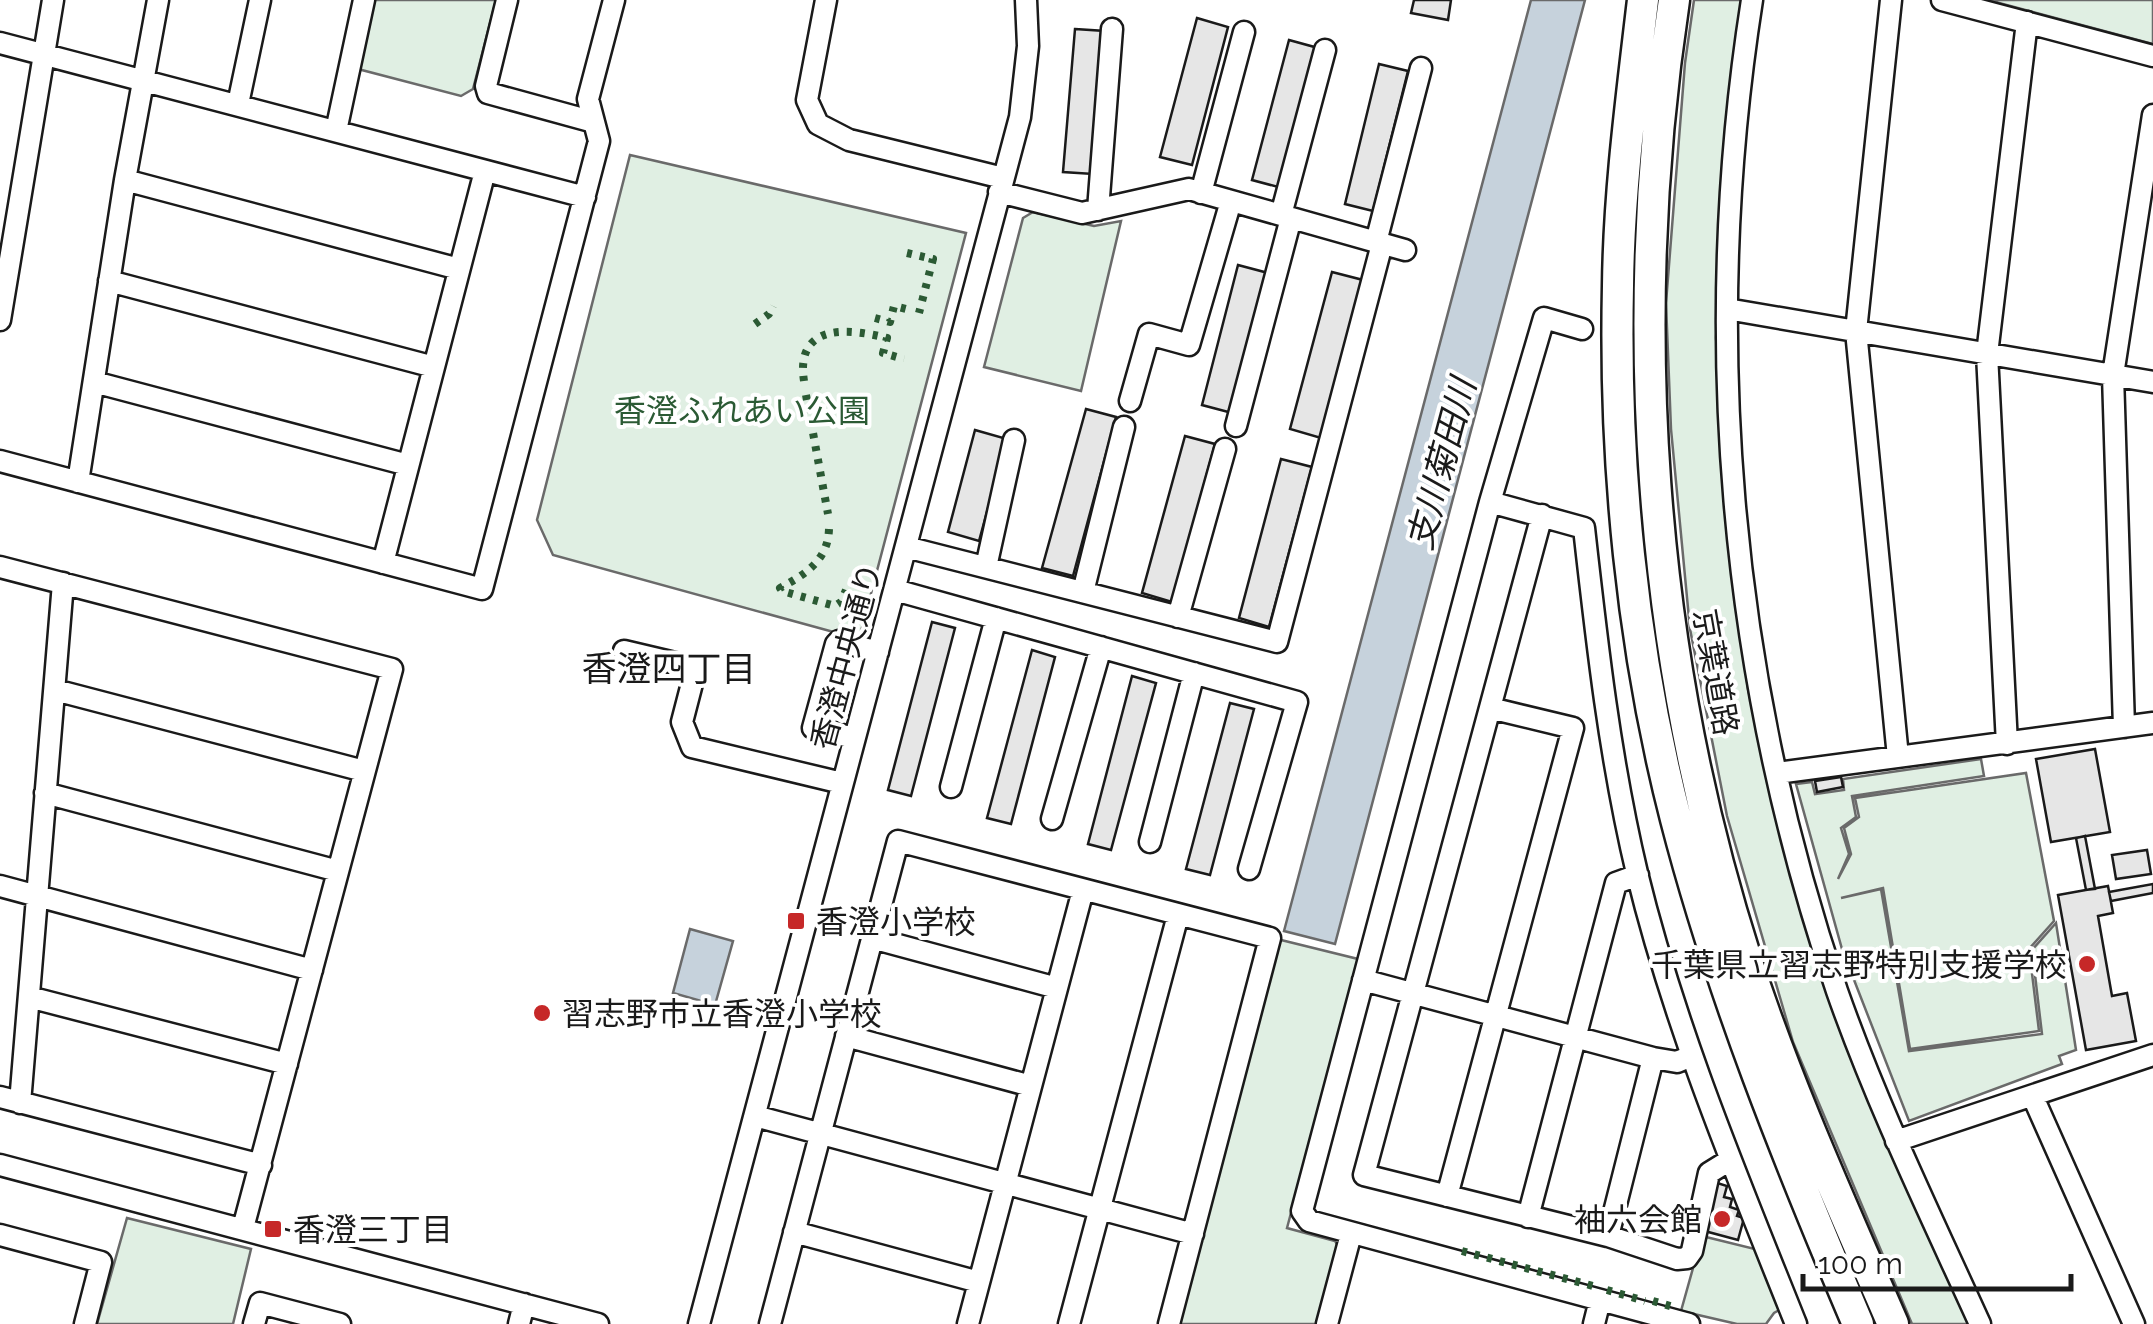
<svg xmlns="http://www.w3.org/2000/svg" width="2153" height="1324" viewBox="0 0 2153 1324" font-family="Raleway,'Noto Sans JP',sans-serif">
<style>
.green{fill:#e0efe3;stroke:#6a6a6a;stroke-width:2.5}
.water{fill:#c6d2dc;stroke:#6a6a6a;stroke-width:2.5}
.building{fill:#e6e6e6;stroke:#1a1a1a;stroke-width:2.5}
.lines{fill:none;stroke-linecap:round;stroke-linejoin:round}
.minor-casing{stroke:#1a1a1a;stroke-width:25}
.highway-casing{stroke:#1a1a1a;stroke-width:35}
.minor{stroke:#fff;stroke-width:20}
.highway{stroke:#fff;stroke-width:30}
.hedge{stroke:#2b5a34;stroke-width:8;stroke-dasharray:5 8;stroke-linecap:butt}
.poi-dot{fill:#c62828;stroke:#fff;stroke-width:4}
.labels{text-anchor:middle;dominant-baseline:central;stroke-width:8;stroke-linejoin:round;paint-order:stroke}
.park-label{font-size:32px;fill:#2b5a34;stroke:#fff}
.street-label{font-size:32px;fill:#1a1a1a;stroke:#fff}
.poi-label{font-size:32px;fill:#1a1a1a;stroke:#fff;text-anchor:start}
.water-label{font-size:35px;font-style:italic;fill:#1a1a1a;stroke:#fff}
.neighbourhood-label{font-size:35px;fill:#1a1a1a;stroke:#fff}
</style>
<rect width="100%" height="100%" fill="#fff"/>
<!-- green -->
<path class="green" d="M374,0H496L473,89L461,96L358,69Z
M1694,0H1745L1724,198L1716,338L1731,547L1748,689L1768,778L1970,1324H1912L1793,1042L1727,816L1690,629L1671,429L1666,303L1685,63Z
M1988,0H2153V44Z
M630,155L966,233L859,639L553,555L537,520Z
M1033,212L1094,226L1121,221L1081,391L984,367L1023,218Z
M1981,759L1984,776L1852,796L1856,817L1841,828L1849,854L1838,879L1851,854L1844,828L1859,817L1855,798L2026,773L2054,921L2029,949L2039,1031L1910,1049L1883,888L1841,898L1881,889L1909,1051L2042,1034L2032,950L2056,923L2076,1050L2059,1056L2062,1064L1909,1121L1842,949L1796,784L1812,782L1815,794L1844,790L1843,779Z
M1277,939L1358,959L1287,1228L1335,1241L1339,1248L1319,1324H1175Z
M127,1218L251,1249L233,1324H97Z
M1702,1236L1759,1250L1783,1308L1774,1313L1766,1324H1737L1681,1311Z"/>
<!-- water -->
<path class="water" d="M1531,0H1585L1335,944L1284,931Z
M690,929L733,941L715,1005L673,993Z"/>
<!-- building -->
<path class="building" d="M1414,0H1451L1448,20L1411,13Z
M1197,18L1228,27L1192,165L1160,157Z
M1075,29L1105,31L1093,174L1063,172Z
M1289,40L1318,48L1282,188L1252,180Z
M1379,64L1408,71L1373,211L1345,204Z
M1238,265L1268,273L1232,413L1202,405Z
M1332,272L1363,280L1321,438L1290,429Z
M1086,409L1116,417L1073,576L1042,568Z
M975,430L1007,439L979,541L948,532Z
M1185,436L1215,444L1172,602L1142,593Z
M1281,459L1312,467L1269,627L1239,618Z
M932,622L955,628L911,796L888,790Z
M1032,650L1055,657L1011,824L987,818Z
M1132,676L1156,683L1111,850L1088,844Z
M1230,703L1254,709L1210,875L1186,869Z
M2095,749L2110,832L2051,842L2036,759Z
M1841,777L1843,787L1817,792L1815,781Z
M2085,836L2095,889L2086,890L2076,838Z
M2147,850L2151,874L2116,879L2112,855Z
M2153,884V893L2111,901L2109,892Z
M2108,886L2113,913L2098,916L2112,996L2127,993L2136,1041L2086,1050L2058,895Z
M1714,1182L1727,1186L1724,1197L1732,1199L1730,1207L1739,1210L1737,1216L1744,1218L1738,1240L1701,1230Z"/>
<g class="lines">
<!-- minor casing -->
<g class="minor-casing">
<path id="minor" d="M507,0L486,86L488,93L594,122
M826,0L807,100L818,124L849,140L1003,178
M1752,0C1700,331 1729,674 1837,991C1877,1105 1930,1214 1980,1324
M1891,0L1856,331L1898,757
M1942,0L2153,56
M0,43L585,197
M238,104L260,0
M336,131L364,0
M125,180L459,269
M999,192L1082,213L1189,189L1405,250
M1201,193L1244,32
M1098,210L1112,29
M1281,215L1325,50
M1376,242L1421,68
M109,281L434,367
M1727,309L2153,382
M0,320L53,0
M1582,329L1544,318L1490,502L1302,1211L1309,1221L1689,1324
M94,382L408,465
M1130,401L1149,334L1189,345L1231,201
M1236,426L1291,218
M0,461L482,589L599,141L588,99L614,0
M78,482L125,180L158,0
M1490,502L1584,528C1597,644 1610,760 1637,873C1675,1029 1737,1176 1796,1324
M1542,515L1364,1175L1608,1236L1677,1259L1687,1258L1692,1251L1709,1173L1730,1160
M906,547L1277,642L1382,244
M383,563L485,171
M0,567L392,669L243,1228
M986,567L1014,440
M895,590L1297,702L1249,869
M1083,592L1124,427
M1178,617L1225,449
M624,651L696,668L682,722L692,747L842,783
M55,690L364,771
M2124,727L2113,375L2153,115
M854,738L813,728L836,644L839,641L878,652
M2007,744L1987,354L2027,22
M1777,773L2153,723
M951,787L996,618
M45,793L338,871
M1052,819L1101,647
M1150,842L1194,673
M0,886L312,970
M872,938L1057,988
M1363,980L1653,1058L1677,1062L1691,1056
M29,997L287,1064
M846,1036L1031,1086
M0,1097L261,1165
M2033,1097L2134,1324
M20,1103L63,583
M755,1116L1193,1234
M1896,1141L2153,1055
M0,1165L598,1324
M1447,1196L1573,728L1490,708
M1528,1217L1616,883L1638,875
M794,1232L979,1282
M0,1235L101,1262L85,1324
M1608,1236L1653,1058
M254,1324L260,1303L340,1324
M519,1324L524,1304
M699,1324L1020,117L1028,46L1026,0
M770,1324L898,841L1270,938L1169,1324
M968,1324L1083,890
M1069,1324L1178,915
M1327,1324L1351,1234
M1594,1324L1600,1300"/>
</g>
<!-- highway casing -->
<g class="highway-casing">
<path id="highway" d="M1643,0C1632,95 1619,191 1618,286C1614,463 1632,648 1676,819C1721,993 1788,1159 1858,1324
M1674,0C1626,316 1648,654 1746,959C1786,1083 1841,1204 1893,1324"/>
</g>
<!-- minor -->
<use href="#minor" class="minor"/>
<!-- highway -->
<use href="#highway" class="highway"/>
<!-- hedge -->
<path class="hedge" d="M907,253L933,259L919,313
M875,318L890,322L894,306L906,309
M755,324L769,314L773,306
M804,381C795,323 848,328 887,338L883,353L904,359
M806,395L828,514
M829,529C828,560 806,574 780,588L782,591L835,606L841,602L846,590
M1462,1251L1597,1287
M1607,1290L1645,1301
M1653,1301L1677,1308"/>
</g>
<!-- markers -->
<g class="poi-dot">
<rect x="786" y="911" width="20" height="20" rx="5"/>
<circle cx="2087" cy="964" r="10"/>
<circle cx="542" cy="1013" r="10"/>
<circle cx="1722" cy="1219" r="10"/>
<rect x="263" y="1219" width="20" height="20" rx="5"/>
</g>
<g class="labels">
<!-- park labels -->
<g class="park-label">
<text x="742" y="410">香澄ふれあい公園</text>
</g>
<!-- street labels -->
<g class="street-label">
<text transform="translate(846 656) rotate(-75)">香澄中央通り</text>
<text transform="translate(1716 672) rotate(80)">京葉道路</text>
</g>
<!-- poi labels -->
<g class="poi-label">
<text x="816" y="921">香澄小学校</text>
<text x="2067" y="964" text-anchor="end">千葉県立習志野特別支援学校</text>
<text x="562" y="1013">習志野市立香澄小学校</text>
<text x="1702" y="1219" text-anchor="end">袖六会館</text>
<text x="293" y="1229">香澄三丁目</text>
</g>
<!-- water labels -->
<g class="water-label">
<text transform="translate(1441 464) rotate(-75)">支川菊田川</text>
</g>
<!-- neighbourhood labels -->
<g class="neighbourhood-label">
<text x="669" y="668">香澄四丁目</text>
</g>
</g>
<!-- scale -->
<path d="M1803 1274v15h268v-15" fill="none" stroke="#1a1a1a" stroke-width="5"/>
<text x="1818" y="1274" font-size="30" fill="#1a1a1a" stroke="#ffffff" stroke-width="8" paint-order="stroke">100 m</text>
</svg>
